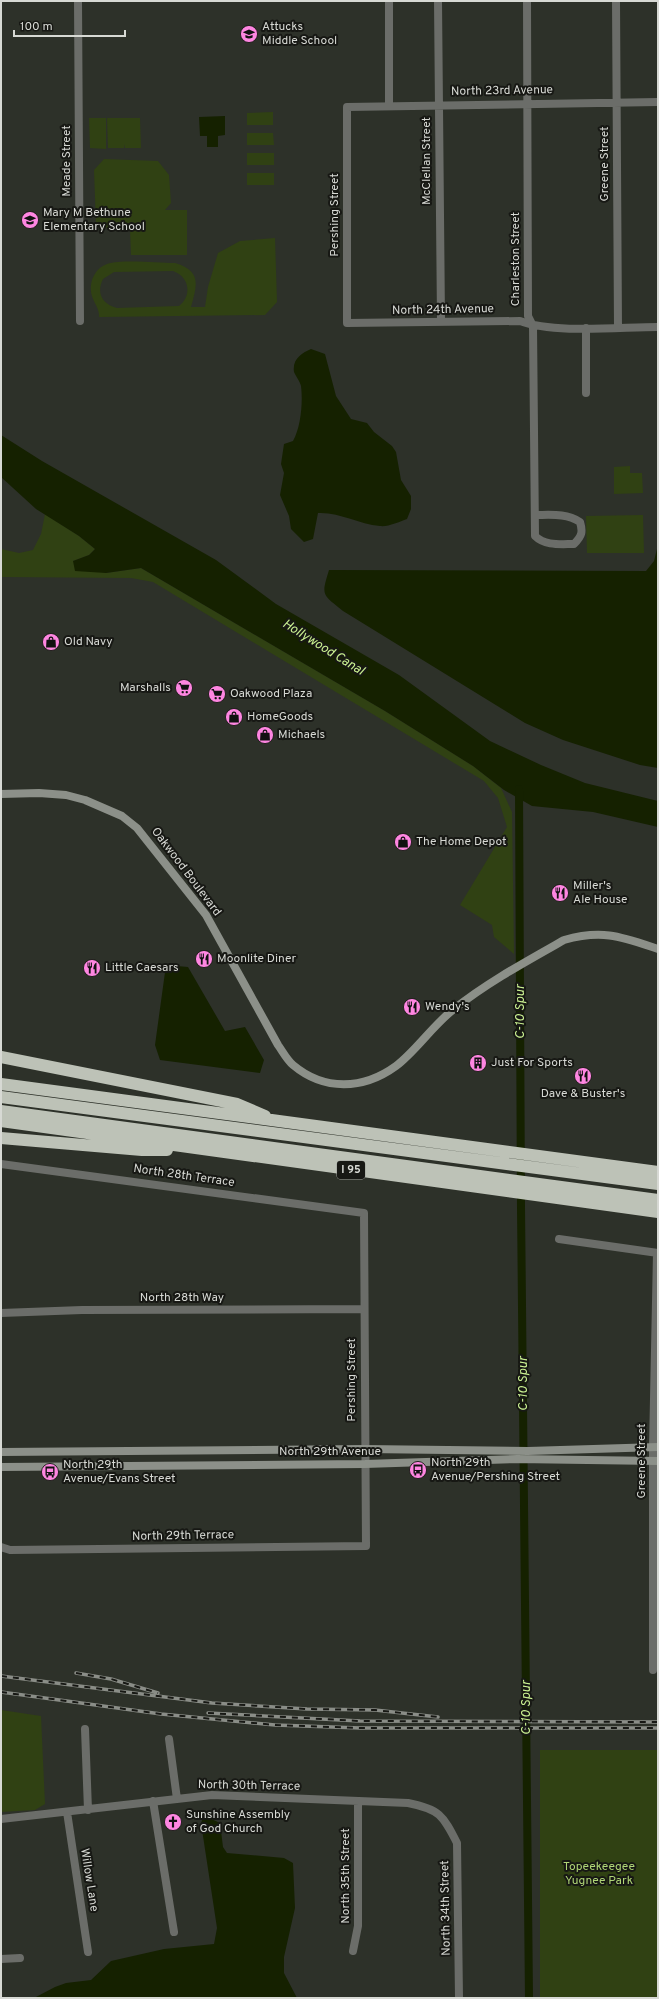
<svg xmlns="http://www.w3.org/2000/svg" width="659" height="1999" viewBox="0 0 659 1999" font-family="Overpass,sans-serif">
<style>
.green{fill:#304113;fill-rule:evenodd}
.water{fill:#152100}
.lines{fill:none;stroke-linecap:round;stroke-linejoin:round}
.canal{stroke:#152100;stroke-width:8}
.street{stroke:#6b6d69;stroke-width:8}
.secondary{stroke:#8c9089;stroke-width:8}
.highway{stroke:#bdc2b7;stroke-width:12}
.rail-casing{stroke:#8a8d87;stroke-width:3.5}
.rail{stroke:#171814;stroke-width:2;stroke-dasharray:6;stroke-linecap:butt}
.labels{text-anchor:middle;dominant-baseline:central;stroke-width:4;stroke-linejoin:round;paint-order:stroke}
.shield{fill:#171814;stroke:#9d9f9a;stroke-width:1}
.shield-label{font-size:11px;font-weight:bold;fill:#d7d9d4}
.poi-label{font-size:12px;fill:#d7d9d4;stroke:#171814;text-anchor:start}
.street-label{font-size:12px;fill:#d7d9d4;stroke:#171814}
.park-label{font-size:12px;fill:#afd576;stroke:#171814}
.water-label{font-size:13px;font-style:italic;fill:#cbf292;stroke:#171814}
</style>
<rect width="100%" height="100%" fill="#2d3129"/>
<!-- green -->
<path class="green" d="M273,112V125H247V113Z
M89,118H106V149L90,148Z
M107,118H140L141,148H125L124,144V148H108Z
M247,133H273L274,145H247Z
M247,153H274V165H247Z
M104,159L158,161L169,175L171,203L165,210H187V255H131L130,229L119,231L96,225L94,170Z
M247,173H274V185H247Z
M275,238L277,302L265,315L99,317C100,306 89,300 91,285C92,276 98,267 107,264C123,259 157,263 175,263C202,271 197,285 191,307H205L208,287L218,253L240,241ZM173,271C190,277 192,296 179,306L117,308C102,304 96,293 103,279L114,272Z
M630,466V473H642L643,493L614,494V467Z
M45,514L79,536L95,549L89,555L73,561L106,573L141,568L385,711L473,766L501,788L512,812L514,954L494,937L492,925L460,905L507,827L498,798L484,781L153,582L131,578L1,577V549L19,553L33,550L41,534Z
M643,515L644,553H587L586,516Z
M1,1710L41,1716L45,1804L35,1810L1,1812Z
M540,1750H658V1998H540Z"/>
<!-- water -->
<path class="water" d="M225,116V135L218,136V147H207V136H200L199,117Z
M311,349L325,354L336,396L351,419L367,423L374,432L392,446L396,452L401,480L411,496V509L407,519C399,522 388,527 380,526C358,524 340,512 318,513L313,539L304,542L291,529L289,516L280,495L284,473L281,464L284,444L293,441C301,427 303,402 301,386C300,381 296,377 294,372C292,359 302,353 311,349Z
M1,435L42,461L216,560L276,604L399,675L490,741L541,765L585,783L658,801V827L593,812L532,806L504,790L473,766L385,711L141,568L106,573L75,571L73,561L89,555L95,549L79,536L36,509L1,477Z
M658,545V768L640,765L563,740L525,723L343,611C322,594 321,596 329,570L646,571L654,561Z
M166,965L188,967L225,1031L245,1027L264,1060L260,1073L160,1060L155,1045Z
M207,1817L220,1823L223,1847L227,1853L284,1858L293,1863L295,1908L284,1957V1973L297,1998H34L55,1987L66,1983L91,1980L111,1961L164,1949L214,1944L217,1928L201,1823L203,1818Z"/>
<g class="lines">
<!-- canal -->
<path class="canal" d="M519,789L521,1207L529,1998"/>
<!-- street -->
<path class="street" d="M78,1L80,321
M389,1V106
M438,1L441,321
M527,1L528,316L533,326L535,536C545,546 560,544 574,544C582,536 583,532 580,522C566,513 551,515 535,515
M616,1L618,327
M658,102L347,107V323L520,321C554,334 620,327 658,327
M586,328V393
M1,1164L364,1213L366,1546L10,1550L1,1547
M559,1239L658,1253
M1,1313L82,1310L364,1309
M653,1670V1447L657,1253
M85,1729L88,1810
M169,1739L177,1799
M153,1801L174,1932
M67,1812L88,1952
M1,1819L212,1795L408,1803C439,1809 443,1815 457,1843L459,1998
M353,1951L358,1926V1801
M1,1959L20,1958"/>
<!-- secondary -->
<path class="secondary" d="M1,794L39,793L66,795L85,800L122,816L137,828L206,915L278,1045C283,1052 287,1060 293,1065C324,1091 363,1090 396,1066C416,1051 433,1025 454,1009C488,982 527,961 564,940C603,929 622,937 658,949
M1,1452L365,1449L528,1451L658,1447
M1,1467L365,1464L517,1459L658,1461"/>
<!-- highway -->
<path class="highway" d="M1,1057L237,1104L265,1116
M1,1084C220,1114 439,1141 658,1172
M1,1097L658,1184
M1,1111L658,1200
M1,1121L658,1212
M1,1138L142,1150H167"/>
<!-- rail casing -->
<g class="rail-casing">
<path id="rail" d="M76,1673L111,1679L158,1693
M1,1676L212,1703L307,1709L375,1710L438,1717
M1,1692L161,1714L275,1725L360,1728H658
M208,1713L360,1721L658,1722"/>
</g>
<!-- rail -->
<use href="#rail" class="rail"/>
</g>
<!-- icons -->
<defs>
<g id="school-disc" transform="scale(0.9)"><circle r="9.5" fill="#fe86e1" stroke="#171814"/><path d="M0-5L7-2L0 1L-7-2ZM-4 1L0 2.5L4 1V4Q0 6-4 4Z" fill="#111"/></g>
<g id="shop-disc" transform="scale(0.9)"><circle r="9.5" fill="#fe86e1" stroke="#171814"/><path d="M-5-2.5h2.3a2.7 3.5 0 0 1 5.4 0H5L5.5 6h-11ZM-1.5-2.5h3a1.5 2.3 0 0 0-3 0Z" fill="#111"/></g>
<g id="supermarket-disc" transform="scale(0.9)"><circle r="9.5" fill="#fe86e1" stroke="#171814"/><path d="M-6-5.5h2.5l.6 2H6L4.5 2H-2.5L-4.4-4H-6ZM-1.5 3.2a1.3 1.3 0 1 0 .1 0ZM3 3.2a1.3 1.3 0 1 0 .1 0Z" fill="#111"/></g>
<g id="restaurant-disc" transform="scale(0.9)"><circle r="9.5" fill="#fe86e1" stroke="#171814"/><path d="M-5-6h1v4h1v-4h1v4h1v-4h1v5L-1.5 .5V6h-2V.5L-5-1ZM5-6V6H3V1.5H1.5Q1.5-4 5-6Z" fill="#111"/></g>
<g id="building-disc" transform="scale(0.9)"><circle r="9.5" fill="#fe86e1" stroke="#171814"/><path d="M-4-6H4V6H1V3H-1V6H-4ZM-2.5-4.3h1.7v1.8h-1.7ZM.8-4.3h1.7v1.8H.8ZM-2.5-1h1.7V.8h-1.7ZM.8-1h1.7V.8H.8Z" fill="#111"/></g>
<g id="bus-disc" transform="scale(0.9)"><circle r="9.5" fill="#fe86e1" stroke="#171814"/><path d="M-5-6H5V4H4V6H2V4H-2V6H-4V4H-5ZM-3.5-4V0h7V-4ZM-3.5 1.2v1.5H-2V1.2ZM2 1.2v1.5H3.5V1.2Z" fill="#111"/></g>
<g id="church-disc" transform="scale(0.9)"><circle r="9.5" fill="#fe86e1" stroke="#171814"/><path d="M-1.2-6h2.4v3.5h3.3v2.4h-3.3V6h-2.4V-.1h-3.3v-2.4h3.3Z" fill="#111"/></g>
</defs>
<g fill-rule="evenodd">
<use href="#school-disc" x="249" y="34"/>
<use href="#school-disc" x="30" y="220"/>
<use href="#shop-disc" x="51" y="642"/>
<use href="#supermarket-disc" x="184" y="688"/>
<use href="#supermarket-disc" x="217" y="694"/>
<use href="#shop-disc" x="234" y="717"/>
<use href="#shop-disc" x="265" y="735"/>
<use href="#shop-disc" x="403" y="842"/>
<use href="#restaurant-disc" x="560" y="893"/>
<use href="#restaurant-disc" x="204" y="959"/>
<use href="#restaurant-disc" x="92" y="968"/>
<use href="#restaurant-disc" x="412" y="1007"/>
<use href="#building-disc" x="478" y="1063"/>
<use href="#restaurant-disc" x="583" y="1076"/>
<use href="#bus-disc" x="418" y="1470"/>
<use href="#bus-disc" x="50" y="1472"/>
<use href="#church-disc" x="173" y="1822"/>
</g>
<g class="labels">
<!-- shield labels -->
<rect class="shield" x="337" y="1161" width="28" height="18" rx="3"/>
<g class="shield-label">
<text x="351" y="1170">I 95</text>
</g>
<!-- poi labels -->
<g class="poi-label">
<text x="262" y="27">Attucks<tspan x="262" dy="14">Middle School</tspan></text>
<text x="43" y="213">Mary M Bethune<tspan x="43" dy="14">Elementary School</tspan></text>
<text x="64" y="642">Old Navy</text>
<text x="171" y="688" text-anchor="end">Marshalls</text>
<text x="230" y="694">Oakwood Plaza</text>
<text x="247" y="717">HomeGoods</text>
<text x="278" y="735">Michaels</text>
<text x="416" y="842">The Home Depot</text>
<text x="573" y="886">Miller's<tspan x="573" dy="14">Ale House</tspan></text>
<text x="217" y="959">Moonlite Diner</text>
<text x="105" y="968">Little Caesars</text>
<text x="425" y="1007">Wendy's</text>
<text x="491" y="1063">Just For Sports</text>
<text x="583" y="1094" text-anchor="middle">Dave &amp; Buster's</text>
<text x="431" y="1463">North 29th<tspan x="431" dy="14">Avenue/Pershing Street</tspan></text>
<text x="63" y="1465">North 29th<tspan x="63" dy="14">Avenue/Evans Street</tspan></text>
<text x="186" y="1815">Sunshine Assembly<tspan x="186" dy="14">of God Church</tspan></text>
</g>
<!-- street labels -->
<g class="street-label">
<text transform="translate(502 91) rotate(-1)">North 23rd Avenue</text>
<text transform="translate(67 161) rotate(-90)">Meade Street</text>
<text transform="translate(427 161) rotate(-90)">McClellan Street</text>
<text transform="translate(605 164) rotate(-90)">Greene Street</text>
<text transform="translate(335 215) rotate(-90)">Pershing Street</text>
<text transform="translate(516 259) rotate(-90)">Charleston Street</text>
<text transform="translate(443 310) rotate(-1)">North 24th Avenue</text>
<text transform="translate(186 872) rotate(53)">Oakwood Boulevard</text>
<text transform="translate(184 1176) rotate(8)">North 28th Terrace</text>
<text x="182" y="1298">North 28th Way</text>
<text transform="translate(352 1380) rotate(-90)">Pershing Street</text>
<text x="330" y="1452">North 29th Avenue</text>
<text transform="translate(642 1461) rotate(-90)">Greene Street</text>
<text transform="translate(183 1536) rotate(-1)">North 29th Terrace</text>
<text transform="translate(249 1786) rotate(1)">North 30th Terrace</text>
<text transform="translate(346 1876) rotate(-90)">North 35th Street</text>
<text transform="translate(89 1880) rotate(81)">Willow Lane</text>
<text transform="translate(446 1908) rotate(-91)">North 34th Street</text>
</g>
<!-- park labels -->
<g class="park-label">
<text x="599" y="1867">Topeekeegee<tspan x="599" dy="14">Yugnee Park</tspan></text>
</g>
<!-- water labels -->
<g class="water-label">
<text transform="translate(323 648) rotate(32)">Hollywood Canal</text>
<text transform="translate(521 1012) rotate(-90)">C-10 Spur</text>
<text transform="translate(524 1384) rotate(-90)">C-10 Spur</text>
<text transform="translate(527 1708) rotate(-90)">C-10 Spur</text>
</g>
</g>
<!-- border -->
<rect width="659" height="1999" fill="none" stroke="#d7d9d4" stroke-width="4"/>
<!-- scale -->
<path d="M14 30v6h111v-6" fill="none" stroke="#d7d9d4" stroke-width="2"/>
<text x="20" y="30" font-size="12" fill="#d7d9d4" stroke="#171814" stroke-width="3" paint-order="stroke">100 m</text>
</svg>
